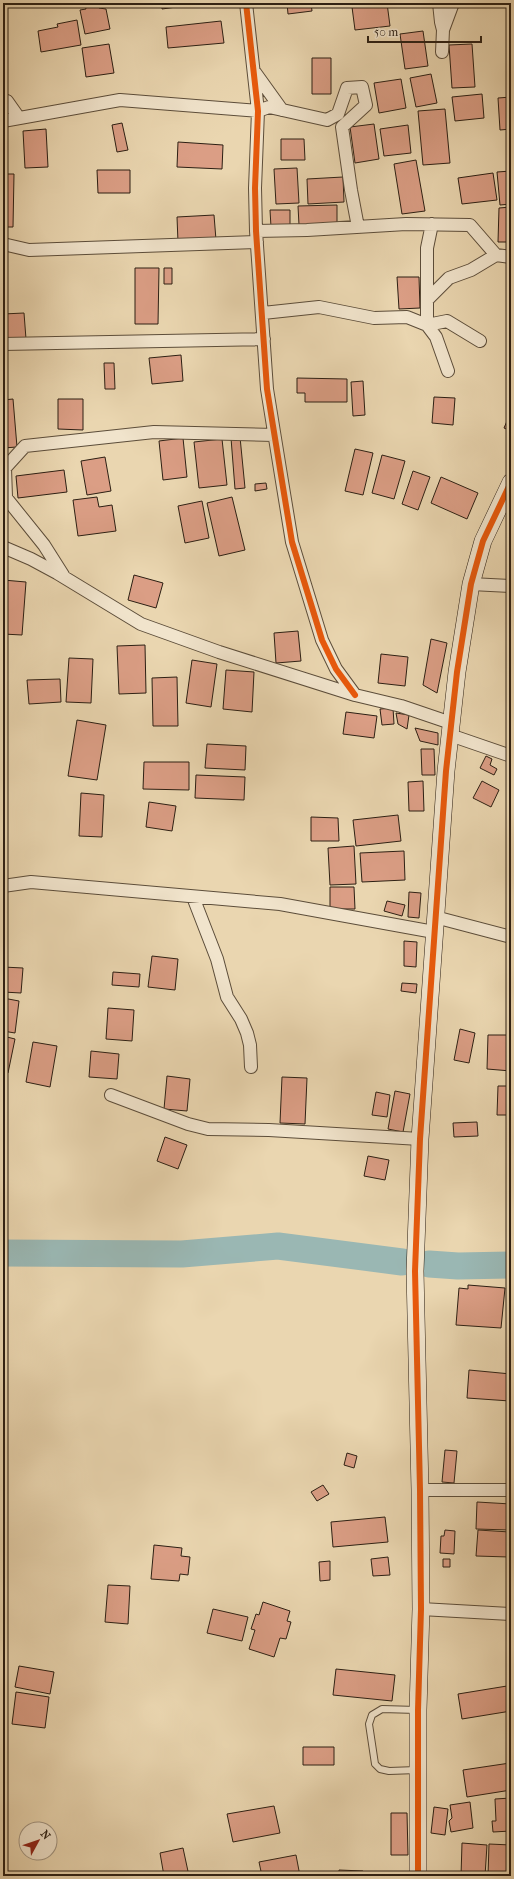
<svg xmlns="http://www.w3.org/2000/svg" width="514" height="1879" viewBox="0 0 514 1879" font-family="'IM FELL French Canon',serif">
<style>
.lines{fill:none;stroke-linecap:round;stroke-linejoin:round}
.river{stroke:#9ab7b3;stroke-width:27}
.building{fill:#db9e85;stroke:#2c1f13}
.lane-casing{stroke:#5c4d3a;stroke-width:8}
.street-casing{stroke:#5c4d3a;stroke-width:14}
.secondary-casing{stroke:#2c1f13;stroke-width:18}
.lane{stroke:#f1e4cc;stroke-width:6}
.street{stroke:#f1e4cc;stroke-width:12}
.secondary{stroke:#f1e4cc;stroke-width:17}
.cycleway-casing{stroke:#f1e4cc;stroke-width:8}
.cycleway{stroke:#e8590c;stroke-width:6}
</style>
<rect width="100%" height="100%" fill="#ead6b0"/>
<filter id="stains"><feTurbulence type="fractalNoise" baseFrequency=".005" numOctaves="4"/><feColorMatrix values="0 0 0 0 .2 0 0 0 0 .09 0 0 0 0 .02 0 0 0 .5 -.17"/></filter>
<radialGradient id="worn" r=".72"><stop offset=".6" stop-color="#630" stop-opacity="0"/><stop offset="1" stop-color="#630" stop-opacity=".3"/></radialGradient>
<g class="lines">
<!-- river -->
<path class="river" d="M3,1253L182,1254L278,1246L402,1262
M429,1264L458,1266L511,1265"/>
</g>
<!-- building -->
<path class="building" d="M98,3L99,8L106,9L110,29L85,34L80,10L86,9L85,4Z
M162,3H198V4L162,9Z
M287,3H311L312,11L288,14Z
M387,3L390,26L355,30L352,7Z
M77,20L81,45L41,52L38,31L58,27L57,24Z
M221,21L224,43L168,48L166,27Z
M423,31L428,66L405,69L400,34Z
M109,44L114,73L86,77L82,48Z
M472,44L475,87L452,88L449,45Z
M312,58H331V94H312Z
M431,74L437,103L416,107L410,78Z
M401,79L406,108L379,113L374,83Z
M482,94L484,118L455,121L452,97Z
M511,97V129L500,130L498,98Z
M445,109L450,163L423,165L418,111Z
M122,123L128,150L117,152L112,125Z
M374,124L379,159L355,163L350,127Z
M408,125L411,153L384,156L380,129Z
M46,129L48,167L25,168L23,131Z
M281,139H304L305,160H281Z
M178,142L223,145L222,169L177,167Z
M416,160L425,211L402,214L394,164Z
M297,168L299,203L276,204L274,169Z
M97,170H130V193H98Z
M511,171V204L500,205L497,172Z
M493,173L497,200L462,204L458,178Z
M3,174H14L13,227H3Z
M343,177L344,202L308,204L307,179Z
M337,205V224L299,225L298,206Z
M511,207V242H498L499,208Z
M270,210H290V227H271Z
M214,215L216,240L178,242L177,217Z
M135,268H159L158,324H135Z
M164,268H172V284H164Z
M397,277H419L420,308L399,309Z
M24,313L26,339L3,341V314Z
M181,355L183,381L152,384L149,358Z
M104,363H114L115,389H105Z
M297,378L347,379V402H305V393H297Z
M363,381L365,415L353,416L351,382Z
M434,397L455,398L453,425L432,423Z
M13,399L17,447L3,448V400Z
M58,399H83V430L58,429Z
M510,414L511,415V431L504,428Z
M240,437L245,488L235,489L231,438Z
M183,438L187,477L163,480L159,441Z
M222,439L227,485L199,488L194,442Z
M355,449L373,453L363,495L345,491Z
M382,455L405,461L394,499L372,493Z
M105,457L111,491L87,495L81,461Z
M64,470L67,492L18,498L16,476Z
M413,471L430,477L418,510L402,504Z
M441,477L478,493L467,519L431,503Z
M266,483L267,489L255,491V484Z
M97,497L99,507L112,505L116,531L78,536L73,500Z
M232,497L245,550L219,556L207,503Z
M202,501L209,538L185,543L178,506Z
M134,575L163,583L156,608L128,600Z
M3,580L26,582L22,635L3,634Z
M298,631L301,661L276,663L274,633Z
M431,639L447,643L437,693L423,685Z
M145,645L146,693L119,694L117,646Z
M381,654L408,657L405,686L378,683Z
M69,658L93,659L91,703L66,702Z
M192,660L217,664L211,707L186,703Z
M226,670L254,672L252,712L223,709Z
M177,677L178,726H153L152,678Z
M60,679L61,702L29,704L27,680Z
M393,708L394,724L382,725L380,709Z
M346,712L377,716L374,738L343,734Z
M396,713L409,715L407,729L398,724Z
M508,713L511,714V745H508Z
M77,720L106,725L97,780L68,776Z
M415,728L438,733V745L420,741Z
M207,744L246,746L245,770L205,768Z
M421,749H434L435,775H422Z
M486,756L492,759L490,765L497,769L494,775L480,768Z
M144,762H189V790L143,789Z
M196,775L245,777L244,800L195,798Z
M423,781L424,811H409L408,782Z
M482,781L499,790L491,807L473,798Z
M81,793L104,795L102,837L79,836Z
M149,802L176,806L172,831L146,827Z
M398,815L401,841L356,846L353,820Z
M311,817L338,818L339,841H311Z
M354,846L356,884L330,885L328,848Z
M404,851L405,880L362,882L360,853Z
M330,887H354L355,909H330Z
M409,892L421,893L419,918L408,917Z
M387,901L405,905L402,916L384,911Z
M404,941L417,942L416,967L404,966Z
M152,956L178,959L175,990L148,987Z
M3,967L23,968L21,993L3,992Z
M113,972L140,974L139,987L112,985Z
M402,983L417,984L416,993L401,991Z
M3,998L19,1001L15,1033L3,1031Z
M108,1008L134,1010L132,1041L106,1039Z
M460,1029L475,1033L469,1063L454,1060Z
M488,1035H511V1071L487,1069Z
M3,1036L15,1039L8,1073L3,1072Z
M33,1042L57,1046L50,1087L26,1082Z
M91,1051L119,1054L117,1079L89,1077Z
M167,1076L190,1079L187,1111L164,1109Z
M282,1077L307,1078L305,1124L280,1123Z
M498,1086H511V1115H497Z
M395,1091L410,1094L403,1132L388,1129Z
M376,1092L390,1095L387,1117L372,1115Z
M477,1122L478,1136L454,1137L453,1123Z
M165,1137L187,1145L178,1169L157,1161Z
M368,1156L389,1160L385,1180L364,1176Z
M468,1285L505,1288L501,1328L456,1325L459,1288L468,1289Z
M469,1370L511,1374L510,1401L467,1398Z
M445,1450L457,1451L454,1483L442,1482Z
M347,1453L357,1456L354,1468L344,1465Z
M323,1485L329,1494L317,1501L311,1492Z
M477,1502L511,1504L510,1530L476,1529Z
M385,1517L388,1542L333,1547L331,1522Z
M445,1530L455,1531L454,1554L440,1553L441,1536H444Z
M478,1530L510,1532L509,1557L476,1556Z
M154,1545L182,1548L181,1556L190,1557L188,1575L180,1574L179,1581L151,1579Z
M388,1557L390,1575L373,1576L371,1559Z
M443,1559H450V1567H443Z
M330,1561V1580L320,1581L319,1562Z
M108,1585L130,1586L128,1624L105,1622Z
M263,1602L290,1611L287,1621L291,1622L286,1639L280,1638L274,1657L249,1649L255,1630L251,1629L256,1614L259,1615Z
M213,1609L248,1617L242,1641L207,1633Z
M19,1666L54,1672L50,1694L15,1687Z
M336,1669L395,1675L392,1701L333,1695Z
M507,1686L511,1711L462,1719L458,1694Z
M16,1692L49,1697L45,1728L12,1724Z
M303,1747H334V1765H303Z
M510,1763L511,1790L467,1797L463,1770Z
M511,1798V1831L493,1832L492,1821H496L495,1799Z
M470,1802L473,1828L451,1832L449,1821L452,1818L450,1805Z
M274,1806L280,1833L233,1842L227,1814Z
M434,1807L448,1809L445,1835L431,1833Z
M391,1813H407L408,1855H391Z
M462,1843L487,1845L485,1876H461Z
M489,1844L511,1845V1876H488Z
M183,1848L189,1876H164L160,1853Z
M296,1855L300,1876H262L259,1862Z
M339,1870L363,1871V1876H339Z"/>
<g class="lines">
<!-- lane casing -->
<g class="lane-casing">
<path id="lane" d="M417,1710L382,1709L372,1715L369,1724L375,1764L380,1769L389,1771L417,1770"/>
</g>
<!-- street casing -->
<g class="street-casing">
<path id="street" d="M246,3L258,111L255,188L256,231L267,389L280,469L292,542L322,640L336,669L355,695
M439,3L441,22L443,30
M442,52L443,30L453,3
M254,71L282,110
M3,100L7,101L19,118
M3,121L120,100L258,111L269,107L327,120L338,114L347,88L362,87L366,105L342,127L351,190L358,227
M256,231L307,230L406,224L470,225L496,255L511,257
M3,244L29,250L257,242
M428,299L449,278L471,270L496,255
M263,313L319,307L374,318L407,317L427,325V248L432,224
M3,344L264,339
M448,371L436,337L427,325L447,321L480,341
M3,494L44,545L63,575
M6,497L5,468L25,446L154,432L274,435
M3,547L31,559L57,573L141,624L219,652L355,695L401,706L451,723
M471,584L511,586
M450,735L511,756
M3,886L31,882L280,904L434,932
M193,897L217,959L227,997L241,1019L247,1033L250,1045L251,1067
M435,917L511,937
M111,1095L188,1124L208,1129L269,1130L420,1139
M420,1490H511
M421,1609L511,1614"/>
</g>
<!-- secondary casing -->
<g class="secondary-casing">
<path id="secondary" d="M418,1876V1710L421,1609L420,1490L415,1271L420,1139L446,771L457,672L471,584L483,541L511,482"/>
</g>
<!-- lane -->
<use href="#lane" class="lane"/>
<!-- street -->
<use href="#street" class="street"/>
<!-- secondary -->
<use href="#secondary" class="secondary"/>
<!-- cycleway casing -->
<g class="cycleway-casing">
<path id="cycleway" d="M246,3L258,111L255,188L256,231L267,389L280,469L292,542L322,640L336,669L355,695
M418,1876V1710L421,1609L420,1490L415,1271L420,1139L446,771L457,672L471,584L483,541L511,482"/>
</g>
<!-- cycleway -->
<use href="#cycleway" class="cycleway"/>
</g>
<!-- margin -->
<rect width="514" height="1879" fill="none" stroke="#ead6b0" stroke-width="16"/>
<rect x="4" y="4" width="506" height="1871" fill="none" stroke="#2c1f13" stroke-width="2"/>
<rect x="8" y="8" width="498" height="1863" fill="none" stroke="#2c1f13"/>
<!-- north arrow -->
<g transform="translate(38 1841) rotate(50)"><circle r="19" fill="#f1e4cc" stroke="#a29582"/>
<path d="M0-3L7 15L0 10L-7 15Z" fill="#8f2418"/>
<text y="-6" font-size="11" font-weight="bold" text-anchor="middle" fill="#2c1f13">N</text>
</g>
<!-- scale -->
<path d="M368 36v6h113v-6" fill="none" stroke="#2c1f13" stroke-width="2"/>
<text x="374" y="36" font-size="12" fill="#2c1f13" stroke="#f1e4cc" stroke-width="3" paint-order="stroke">50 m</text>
<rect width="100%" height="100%" filter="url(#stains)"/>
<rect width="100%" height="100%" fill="url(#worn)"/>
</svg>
